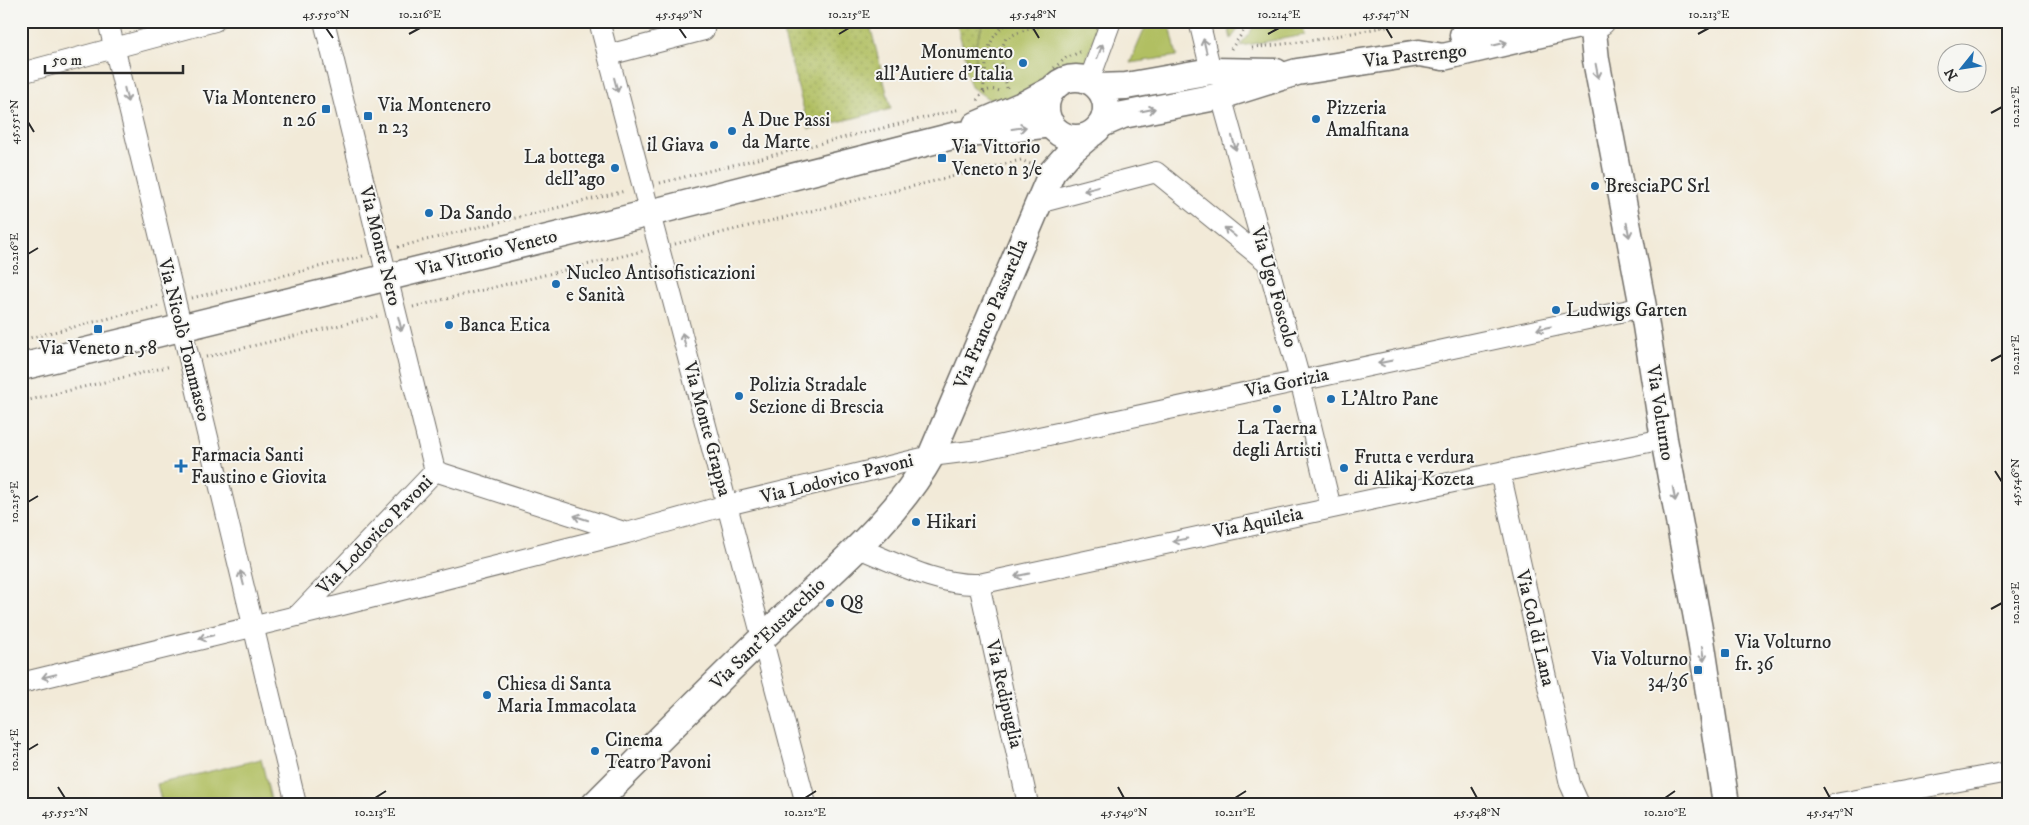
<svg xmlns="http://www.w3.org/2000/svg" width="2029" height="825" viewBox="0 0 2029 825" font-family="'IM FELL DW Pica',serif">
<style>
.green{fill:#b1bf62;stroke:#6e7546}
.park{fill:url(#park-dots);stroke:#6e7546}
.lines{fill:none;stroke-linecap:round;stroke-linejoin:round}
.minor-casing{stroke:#716e68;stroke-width:22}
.tertiary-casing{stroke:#716e68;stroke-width:29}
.secondary-casing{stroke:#716e68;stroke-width:30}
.path{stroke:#716e68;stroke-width:3;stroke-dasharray:1 4;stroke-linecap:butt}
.minor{stroke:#fff;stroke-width:20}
.tertiary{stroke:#fff;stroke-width:26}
.secondary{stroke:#fff;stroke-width:28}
.oneway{stroke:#a0a0a0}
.ticks{fill:none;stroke:#2b2b2b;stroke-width:2}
.poi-dot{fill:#1f6fb2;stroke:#f6f6f2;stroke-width:2}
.labels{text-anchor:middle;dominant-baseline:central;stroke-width:4;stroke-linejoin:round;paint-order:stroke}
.poi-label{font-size:19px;fill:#2b2b2b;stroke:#f6f6f2;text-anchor:start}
.street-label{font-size:19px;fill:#2b2b2b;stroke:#f6f6f2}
.neatline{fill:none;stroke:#2b2b2b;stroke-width:2}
.ticks-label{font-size:12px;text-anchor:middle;fill:#2b2b2b}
</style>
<defs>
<pattern id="park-dots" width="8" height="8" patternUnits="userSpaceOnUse" patternTransform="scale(1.25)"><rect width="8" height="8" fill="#b1bf62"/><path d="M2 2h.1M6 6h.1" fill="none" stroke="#909b51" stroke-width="1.8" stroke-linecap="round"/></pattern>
</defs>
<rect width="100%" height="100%" fill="#f6f6f2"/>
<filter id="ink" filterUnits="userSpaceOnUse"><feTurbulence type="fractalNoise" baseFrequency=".02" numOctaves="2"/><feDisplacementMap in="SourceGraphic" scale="10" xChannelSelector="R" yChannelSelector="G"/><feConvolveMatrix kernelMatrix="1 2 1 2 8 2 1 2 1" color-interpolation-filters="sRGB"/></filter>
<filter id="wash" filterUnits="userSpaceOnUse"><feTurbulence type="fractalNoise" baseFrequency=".0096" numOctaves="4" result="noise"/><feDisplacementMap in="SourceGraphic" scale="20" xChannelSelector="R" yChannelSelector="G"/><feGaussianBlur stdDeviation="1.12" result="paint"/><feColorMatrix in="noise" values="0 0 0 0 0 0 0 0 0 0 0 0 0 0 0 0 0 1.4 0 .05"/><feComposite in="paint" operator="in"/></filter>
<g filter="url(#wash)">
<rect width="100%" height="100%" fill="#f2ead8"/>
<!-- green -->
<path class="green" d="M984,21H1100L1084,68L1071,66L1057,72L1045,83L996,104L971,87L965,68L975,64L976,43Z
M1148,21H1169L1177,56L1130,63Z
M1227,21H1244L1231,39Z
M1258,21H1301L1305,35L1240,46Z
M261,759L272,804H162L157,784Z"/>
<!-- park -->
<path class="park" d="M780,21H869L891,109L809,129Z
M956,21H983L976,43L975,64L968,67Z"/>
</g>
<g filter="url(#ink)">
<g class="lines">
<!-- minor casing -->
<g class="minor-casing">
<path id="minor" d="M108,21L296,804
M324,21L435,471
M599,21L806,804
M1199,21L1211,71
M608,55L704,30
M21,73L215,21
M1089,81L1111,21
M1221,96L1300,380L1331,508
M1038,203L1156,172L1268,263
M1500,472L1570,784L1579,804
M856,547C894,562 938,586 979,584L1500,472L1664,439
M979,584L1028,804
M299,614L435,471L627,533
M21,683L342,605L627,533L727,505L931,456L979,450L1643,307
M1835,804L2008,772"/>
</g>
<!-- tertiary casing -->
<g class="tertiary-casing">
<path id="tertiary" d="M1463,35L1496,27L1505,21
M1046 108a30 30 0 1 1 60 0a30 30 0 1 1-60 0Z
M1098,87L1126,86L1211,71L1276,72
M1102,124L1123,115L1221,96L1297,72L1419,53L1443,57L1592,22L1596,60L1643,307L1664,439L1701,640L1726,804
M976,125L1027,103L1053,89
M21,367L650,213L953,136L1051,124
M595,804C656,743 716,682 778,623C832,571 895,521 931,456L1052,172L1070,152L1089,136"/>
</g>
<!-- secondary casing -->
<g class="secondary-casing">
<path id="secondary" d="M1591,21H1601"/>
</g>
<!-- path -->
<path class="path" d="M1381,21L1382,28
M1252,48L1315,40L1415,21
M1231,49L1251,21
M1054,68L1066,58L1080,52
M1007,88L1000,53L1006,38L1022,31L1061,21
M983,91C988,62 982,39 1011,21
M977,100C984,92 987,87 1000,91
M660,183L960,109
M675,244L1021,160L1033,165
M398,247L625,191
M192,298L363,256
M413,307L643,251
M21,340L159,306
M206,357L378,316
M21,402L171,366"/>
<!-- minor -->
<use href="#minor" class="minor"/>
<!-- tertiary -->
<use href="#tertiary" class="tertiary"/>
<!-- secondary -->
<use href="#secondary" class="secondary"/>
</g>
<!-- one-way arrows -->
<defs><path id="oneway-shaft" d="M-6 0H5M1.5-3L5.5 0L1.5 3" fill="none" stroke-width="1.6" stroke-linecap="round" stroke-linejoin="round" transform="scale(1.25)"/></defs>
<g class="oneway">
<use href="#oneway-shaft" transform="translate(1500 44) rotate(-13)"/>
<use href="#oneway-shaft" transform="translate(1205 46) rotate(-103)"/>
<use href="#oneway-shaft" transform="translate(1100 51) rotate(-69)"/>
<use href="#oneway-shaft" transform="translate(1597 71) rotate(79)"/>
<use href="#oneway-shaft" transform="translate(616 85) rotate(75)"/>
<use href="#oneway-shaft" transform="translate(126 95) rotate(77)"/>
<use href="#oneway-shaft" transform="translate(1148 110) rotate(-11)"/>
<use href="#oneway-shaft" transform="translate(1019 128) rotate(-8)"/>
<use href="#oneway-shaft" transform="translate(1234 143) rotate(74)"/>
<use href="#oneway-shaft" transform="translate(1091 189) rotate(165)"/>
<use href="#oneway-shaft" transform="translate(1628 230) rotate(79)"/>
<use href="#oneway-shaft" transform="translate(1230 232) rotate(-141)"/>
<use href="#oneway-shaft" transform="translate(400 324) rotate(76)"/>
<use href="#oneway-shaft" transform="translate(1544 328) rotate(168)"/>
<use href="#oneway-shaft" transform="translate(684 340) rotate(-105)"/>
<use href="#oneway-shaft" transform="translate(1385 362) rotate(168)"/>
<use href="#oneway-shaft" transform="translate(1674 494) rotate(80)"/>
<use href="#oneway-shaft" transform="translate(581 518) rotate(-162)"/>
<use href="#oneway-shaft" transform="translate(1180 540) rotate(168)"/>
<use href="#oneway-shaft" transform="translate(1022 575) rotate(168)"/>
<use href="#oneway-shaft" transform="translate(242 578) rotate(-104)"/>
<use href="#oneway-shaft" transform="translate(206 637) rotate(166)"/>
<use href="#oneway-shaft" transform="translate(1703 654) rotate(82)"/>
<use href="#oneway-shaft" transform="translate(49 676) rotate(166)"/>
</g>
</g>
<!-- ticks -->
<path class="ticks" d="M326,28L333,38M679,28L686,38M1033,28L1039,38M1386,28L1392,38M409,34L420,28M839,34L849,28M1268,34L1279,28M1698,34L1709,28M1991,113L2002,107M28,122L34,132M28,254L38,248M1991,361L2002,355M1995,471L2002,482M28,502L38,496M1991,609L2002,603M28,750L38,744M58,787L65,798M1118,787L1124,798M1471,787L1477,798M1824,787L1830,798M375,798L386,791M805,798L816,791M1235,798L1246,791M1665,798L1675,791"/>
<!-- markers -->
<g class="poi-dot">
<circle cx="1023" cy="63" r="5"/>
<rect x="321" y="104" width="10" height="10" rx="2.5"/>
<rect x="363" y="111" width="10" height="10" rx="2.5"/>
<circle cx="1316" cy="119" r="5"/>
<circle cx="732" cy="131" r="5"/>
<circle cx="714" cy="145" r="5"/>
<rect x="937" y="153" width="10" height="10" rx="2.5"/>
<circle cx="615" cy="168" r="5"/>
<circle cx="1595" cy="186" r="5"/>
<circle cx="429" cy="213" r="5"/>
<circle cx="556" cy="284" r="5"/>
<circle cx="1556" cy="310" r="5"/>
<circle cx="449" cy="325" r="5"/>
<rect x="93" y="324" width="10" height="10" rx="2.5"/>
<circle cx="739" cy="396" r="5"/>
<circle cx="1331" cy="399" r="5"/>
<circle cx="1277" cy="409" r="5"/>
<path d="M178.5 458.5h5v5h5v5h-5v5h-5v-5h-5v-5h5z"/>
<circle cx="1344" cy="468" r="5"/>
<circle cx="916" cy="522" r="5"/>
<circle cx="830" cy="603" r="5"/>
<rect x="1720" y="648" width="10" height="10" rx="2.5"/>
<rect x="1693" y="665" width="10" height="10" rx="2.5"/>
<circle cx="487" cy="695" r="5"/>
<circle cx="595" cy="751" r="5"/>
</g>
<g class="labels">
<!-- poi labels -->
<g class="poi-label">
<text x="1013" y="52" text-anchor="end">Monumento<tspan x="1013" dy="22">all'Autiere d'Italia</tspan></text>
<text x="316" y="98" text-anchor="end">Via Montenero<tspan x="316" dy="22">n 26</tspan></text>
<text x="378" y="105">Via Montenero<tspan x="378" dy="22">n 23</tspan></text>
<text x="1326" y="108">Pizzeria<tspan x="1326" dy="22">Amalfitana</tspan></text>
<text x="742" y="120">A Due Passi<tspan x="742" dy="22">da Marte</tspan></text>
<text x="704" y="145" text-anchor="end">il Giava</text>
<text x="952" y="147">Via Vittorio<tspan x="952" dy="22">Veneto n 3/e</tspan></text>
<text x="605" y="157" text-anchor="end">La bottega<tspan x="605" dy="22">dell'ago</tspan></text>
<text x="1605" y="186">BresciaPC Srl</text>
<text x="439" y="213">Da Sando</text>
<text x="566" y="273">Nucleo Antisofisticazioni<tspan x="566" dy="22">e Sanità</tspan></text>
<text x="1566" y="310">Ludwigs Garten</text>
<text x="459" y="325">Banca Etica</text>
<text x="98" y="348" text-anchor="middle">Via Veneto n 58</text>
<text x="749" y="385">Polizia Stradale<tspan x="749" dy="22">Sezione di Brescia</tspan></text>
<text x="1341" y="399">L'Altro Pane</text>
<text x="1277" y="428" text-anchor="middle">La Taerna<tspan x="1277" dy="22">degli Artisti</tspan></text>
<text x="191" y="455">Farmacia Santi<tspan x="191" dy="22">Faustino e Giovita</tspan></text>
<text x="1354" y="457">Frutta e verdura<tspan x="1354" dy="22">di Alikaj Kozeta</tspan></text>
<text x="926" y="522">Hikari</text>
<text x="840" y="603">Q8</text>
<text x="1735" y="642">Via Volturno<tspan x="1735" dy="22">fr. 36</tspan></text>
<text x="1688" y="659" text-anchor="end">Via Volturno<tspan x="1688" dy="22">34/36</tspan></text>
<text x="497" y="684">Chiesa di Santa<tspan x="497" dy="22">Maria Immacolata</tspan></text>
<text x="605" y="740">Cinema<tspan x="605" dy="22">Teatro Pavoni</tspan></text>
</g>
<!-- street labels -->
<g class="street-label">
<text transform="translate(1415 56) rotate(-6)">Via Pastrengo</text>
<text transform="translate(380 246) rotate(76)">Via Monte Nero</text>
<text transform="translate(487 253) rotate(-14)">Via Vittorio Veneto</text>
<text transform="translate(1274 287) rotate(74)">Via Ugo Foscolo</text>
<text transform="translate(991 314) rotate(-67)">Via Franco Passarella</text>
<text transform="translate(184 340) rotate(76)">Via Nicolò Tommaseo</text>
<text transform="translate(1287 383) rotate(-12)">Via Gorizia</text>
<text transform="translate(1660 413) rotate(81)">Via Volturno</text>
<text transform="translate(707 429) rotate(75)">Via Monte Grappa</text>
<text transform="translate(837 479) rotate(-14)">Via Lodovico Pavoni</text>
<text transform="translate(1258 523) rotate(-12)">Via Aquileia</text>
<text transform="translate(375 535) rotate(-46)">Via Lodovico Pavoni</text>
<text transform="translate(1535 628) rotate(77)">Via Col di Lana</text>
<text transform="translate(768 634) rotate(-44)">Via Sant'Eustacchio</text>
<text transform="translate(1004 694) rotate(77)">Via Redipuglia</text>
</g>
</g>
<!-- margin -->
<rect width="2029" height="825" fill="none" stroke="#f6f6f2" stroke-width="55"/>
<!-- north arrow -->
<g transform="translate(1962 68) rotate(240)"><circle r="24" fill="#f6f6f2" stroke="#a5a5a2"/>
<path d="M0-4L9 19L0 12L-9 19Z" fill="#1f6fb2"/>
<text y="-8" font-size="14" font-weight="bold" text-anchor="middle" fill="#2b2b2b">N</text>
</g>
<!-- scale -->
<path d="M45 65v8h138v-8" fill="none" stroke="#2b2b2b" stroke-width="2.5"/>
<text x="52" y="65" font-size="15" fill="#2b2b2b" stroke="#f6f6f2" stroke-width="4" paint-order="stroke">50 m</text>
<rect x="28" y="28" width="1974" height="770" class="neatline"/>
<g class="ticks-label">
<text x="326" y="18">45.550°N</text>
<text x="420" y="18">10.216°E</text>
<text x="679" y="18">45.549°N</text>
<text x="849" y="18">10.215°E</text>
<text x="1033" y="18">45.548°N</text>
<text x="1279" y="18">10.214°E</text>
<text x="1386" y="18">45.547°N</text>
<text x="1709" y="18">10.213°E</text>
<text transform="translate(2015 107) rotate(-90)" y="4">10.212°E</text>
<text transform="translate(14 122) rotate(-90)" y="4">45.551°N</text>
<text transform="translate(14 254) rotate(-90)" y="4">10.216°E</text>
<text transform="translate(2015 355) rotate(-90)" y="4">10.211°E</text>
<text transform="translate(2015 482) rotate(-90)" y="4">45.546°N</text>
<text transform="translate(14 502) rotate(-90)" y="4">10.215°E</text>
<text transform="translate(2015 603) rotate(-90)" y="4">10.210°E</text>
<text transform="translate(14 750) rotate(-90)" y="4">10.214°E</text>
<text x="65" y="816">45.552°N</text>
<text x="375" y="816">10.213°E</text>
<text x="805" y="816">10.212°E</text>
<text x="1124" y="816">45.549°N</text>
<text x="1235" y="816">10.211°E</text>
<text x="1477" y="816">45.548°N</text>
<text x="1665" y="816">10.210°E</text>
<text x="1830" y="816">45.547°N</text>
</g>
</svg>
